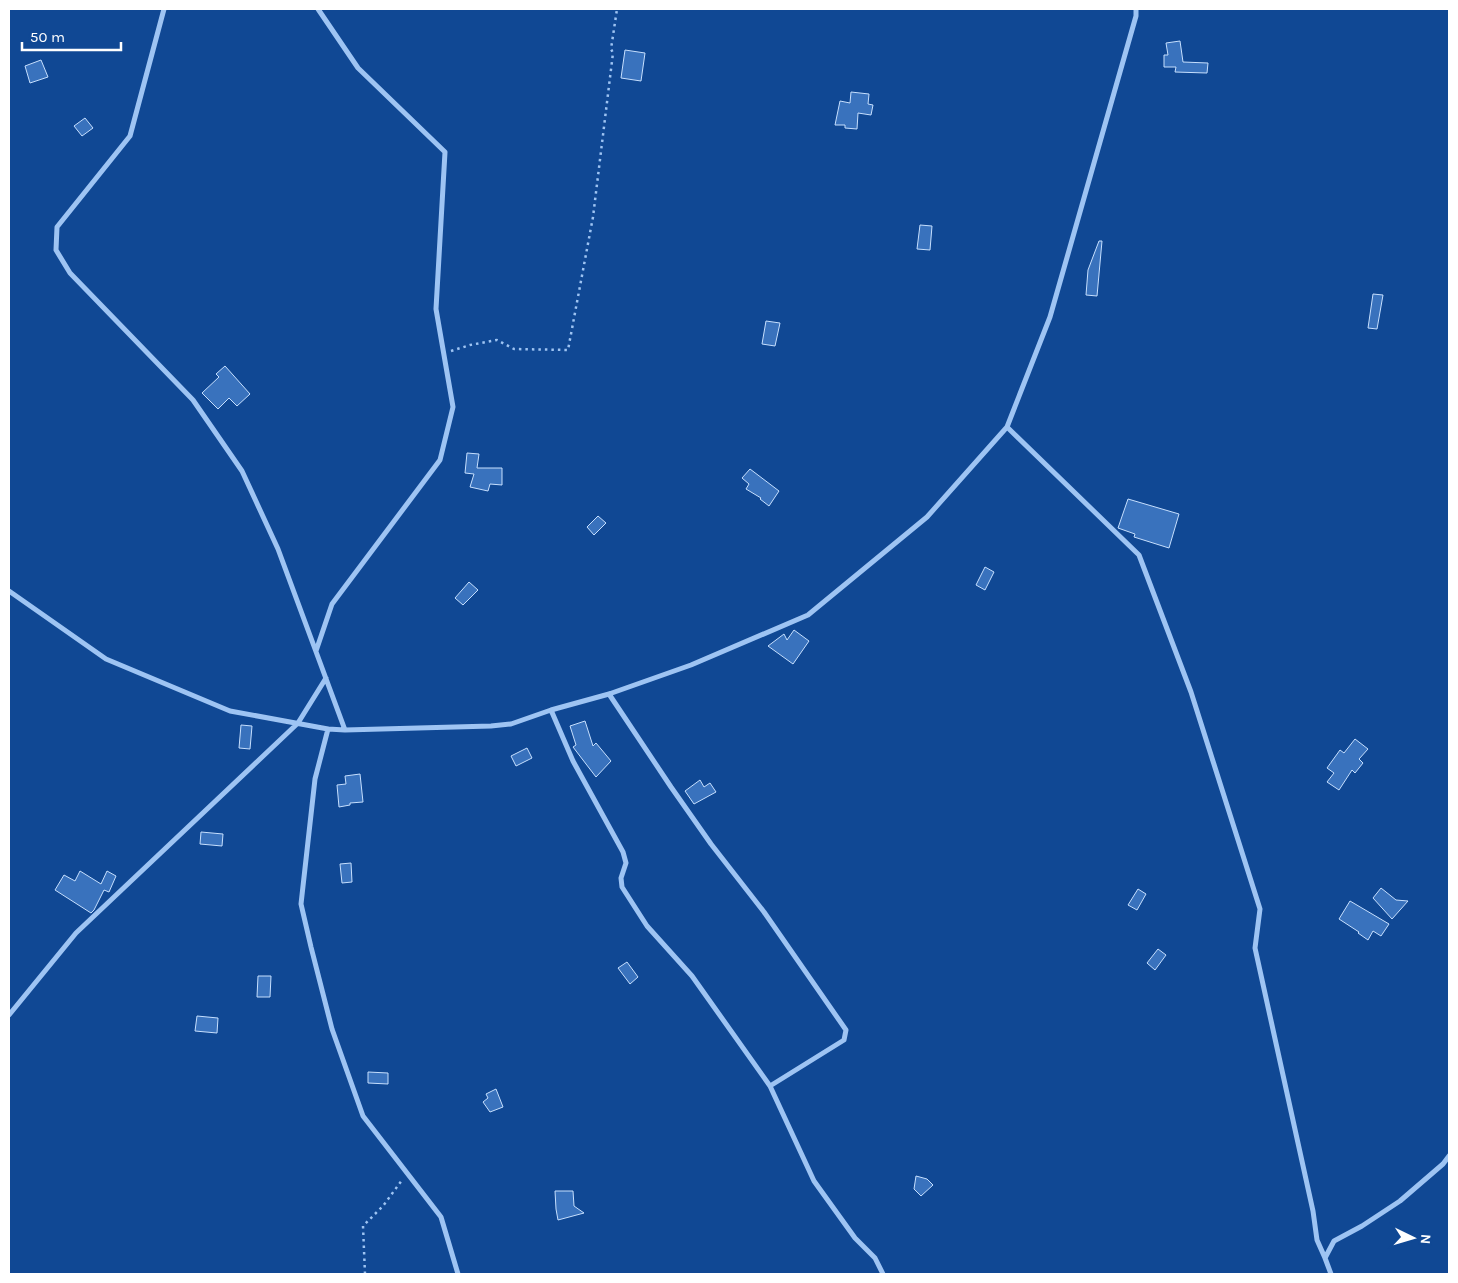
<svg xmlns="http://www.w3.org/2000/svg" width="1458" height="1283" viewBox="0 0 1458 1283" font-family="Karla,sans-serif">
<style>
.building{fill:#3972bd;stroke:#c6dffe}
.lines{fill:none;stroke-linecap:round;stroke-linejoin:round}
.path{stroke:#9ec4f3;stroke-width:2.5;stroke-dasharray:2.5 4;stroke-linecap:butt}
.street{stroke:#9ec4f3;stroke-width:5}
</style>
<rect width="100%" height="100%" fill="#104894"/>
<!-- building -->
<path class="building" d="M1180,41L1183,62L1208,63L1207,73L1175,72L1176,67H1164V55H1168L1166,43Z
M625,50L645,53L641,81L621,78Z
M41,60L48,77L30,83L25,66Z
M851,92L869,94L868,104L873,105L871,115L858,113L857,129L845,128V125H835L840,101L850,103Z
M85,118L93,128L82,136L74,126Z
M920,225L932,226L930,250L917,249Z
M1099,241H1102L1097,296L1086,295L1088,270Z
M1373,294L1383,295L1377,329L1368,328Z
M766,321L780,323L775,346L762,344Z
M225,366L250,394L237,406L229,398L218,409L202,393L219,377L216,374Z
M467,453L479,454L477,468H502V485L490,484L488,491L470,487L474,474L465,473Z
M750,469L779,491L769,506L760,499L761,498L746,489L749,484L742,478Z
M1128,499L1179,514L1169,548L1134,537L1135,534L1118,528Z
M598,516L606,523L594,535L587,527Z
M985,567L994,572L985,590L976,585Z
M469,582L478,590L463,605L455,598Z
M794,630L809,641L793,664L768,646L784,634L787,640Z
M585,721L593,746L596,743L611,761L596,777L573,747L576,745L570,726Z
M241,725L252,726L250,749L239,748Z
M1355,739L1368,749L1359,759L1363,763L1355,773L1352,770L1339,790L1327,782L1334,773L1327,768L1340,750L1344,753Z
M527,748L532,758L516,766L511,756Z
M360,774L363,802L350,803V805L339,807L337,785L346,784L345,776Z
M700,780L704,787L710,783L716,792L694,804L685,791Z
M201,832L223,834L222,846L200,844Z
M351,863L352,882L342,883L340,864Z
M80,871L101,884L107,871L116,876L109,892L104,890L94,910L91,913L55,890L64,875L75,881Z
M1381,888L1396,900L1408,901L1392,919L1373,898Z
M1138,889L1146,894L1137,910L1128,905Z
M1350,901L1389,924L1381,936L1373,931L1368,940L1358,933L1359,932L1339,919Z
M1158,949L1166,955L1155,970L1147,963Z
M627,962L638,977L630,984L618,968Z
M258,976H271L270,997H257Z
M197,1016L218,1018L217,1033L195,1031Z
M368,1072L388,1073V1084L368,1083Z
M496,1089L503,1107L490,1112L483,1102L488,1098L486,1094Z
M916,1176L927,1179L933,1185L921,1196L914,1189Z
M555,1191H573L574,1206L584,1213L558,1220L556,1209Z"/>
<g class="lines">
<!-- path -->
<path class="path" d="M451,351L470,345L497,340L514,349L568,350L593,217L613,53L611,49L617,9
M365,1274L363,1226L383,1206L402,1180"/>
<!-- street -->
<path class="street" d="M164,9L130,136L57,227L56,250L70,273L193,400L242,471L278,549L345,730
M1007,427L1139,555L1191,692L1260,909L1255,948L1313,1211L1317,1240L1325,1258
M9,591L106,659L230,711L328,729L345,730L491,726L511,724L551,710L609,694L691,665L808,615L927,517L1007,427L1050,317L1136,16V9
M316,651L332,604L440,460L453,407L436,309L445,152L358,68L318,9
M609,694L671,787L711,844L764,912L846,1030L844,1040L770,1086
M551,710L573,761L623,852L626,863L621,878L622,887L647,926L692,976L770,1086L814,1181L855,1238L875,1258L883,1274
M328,729L315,779L301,904L311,947L332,1029L363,1116L441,1217L458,1274
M9,1015L76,933L298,723L326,678
M1331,1274L1325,1258L1334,1241L1362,1226L1400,1201L1443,1164L1449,1156"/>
</g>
<!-- border -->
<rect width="1458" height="1283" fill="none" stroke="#ffffff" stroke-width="20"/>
<!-- north arrow -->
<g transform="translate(1413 1238) rotate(95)" stroke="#104894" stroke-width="4" paint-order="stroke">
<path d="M0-4L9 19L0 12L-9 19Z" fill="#ffffff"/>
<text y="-8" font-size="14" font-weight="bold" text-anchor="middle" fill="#ffffff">N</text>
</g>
<!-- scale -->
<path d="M22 42v8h99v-8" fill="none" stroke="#ffffff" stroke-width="2.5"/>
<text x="30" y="42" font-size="15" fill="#ffffff" stroke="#104894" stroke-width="4" paint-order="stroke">50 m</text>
</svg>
